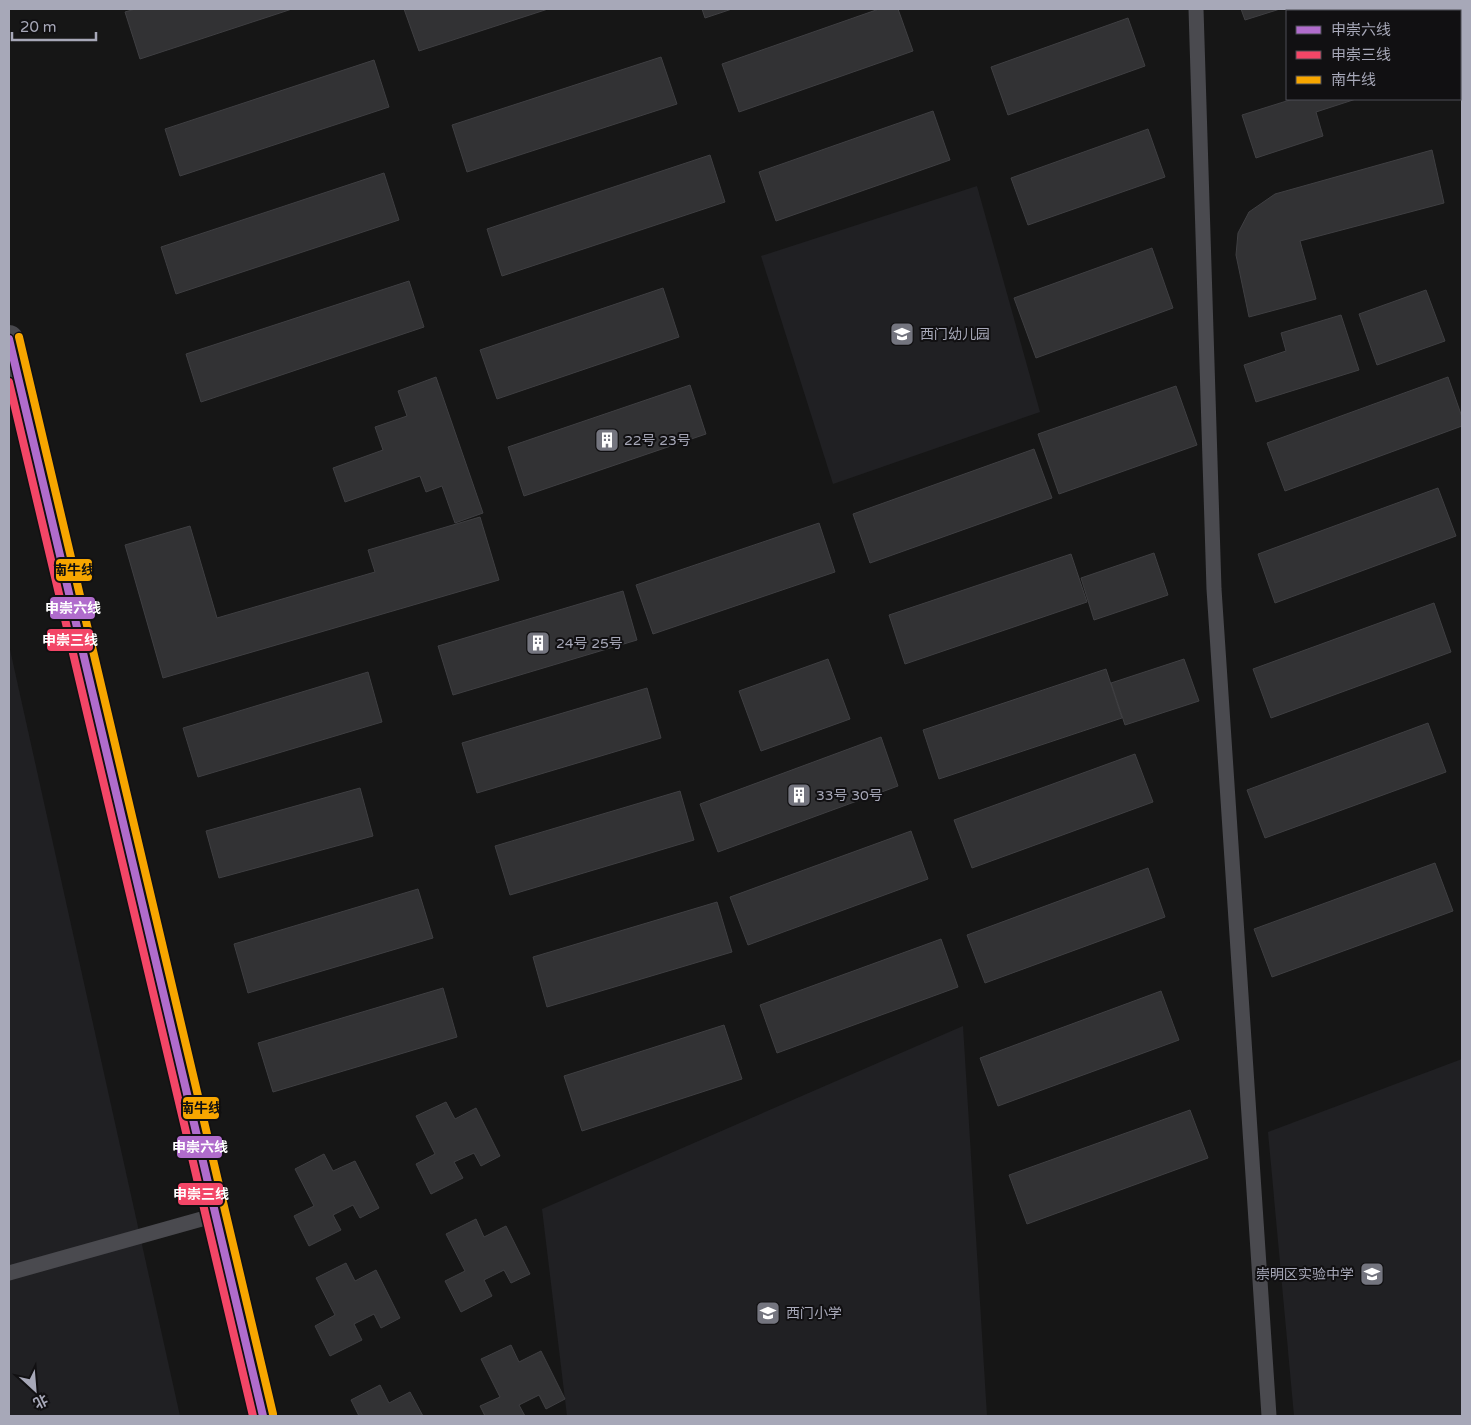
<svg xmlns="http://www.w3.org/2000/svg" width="1471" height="1425" viewBox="0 0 1471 1425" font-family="'Varela Round','Noto Sans SC',sans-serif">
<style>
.built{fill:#202023}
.building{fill:#323234;stroke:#3f3f42}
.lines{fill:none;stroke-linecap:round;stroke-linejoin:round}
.lane{stroke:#4a4a4f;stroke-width:15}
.secondary{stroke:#49494e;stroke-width:28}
.bus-1-casing{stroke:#111012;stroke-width:11}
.bus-2-casing{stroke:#111012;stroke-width:11}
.bus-3-casing{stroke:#111012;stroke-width:11}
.bus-1{stroke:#b06ccc;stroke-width:8}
.bus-2{stroke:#f34667;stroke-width:8}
.bus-3{stroke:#f7a600;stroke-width:8}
.labels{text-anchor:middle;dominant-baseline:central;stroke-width:4;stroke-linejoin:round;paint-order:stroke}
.poi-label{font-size:14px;fill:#a7a8b8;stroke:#111012;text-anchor:start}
.line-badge{stroke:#111012;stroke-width:2}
.badge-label{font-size:14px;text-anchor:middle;font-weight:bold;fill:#fff}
.pale-badge-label{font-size:14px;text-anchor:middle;font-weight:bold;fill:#111}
</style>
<rect width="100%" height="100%" fill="#161616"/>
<!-- built -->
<path class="built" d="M977,186L1040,412L833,484L761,256Z
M9,645L180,1416H9Z
M963,1026L987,1416H567L542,1209Z
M1462,1059V1416H1294L1268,1132Z"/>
<!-- building -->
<path class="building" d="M135,9H292L140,59L125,12Z
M404,9H548L419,51Z
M702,9H732L705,18Z
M879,9H898L913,51L739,112L722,64Z
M1241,9H1280L1245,20Z
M1128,18L1145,66L1008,115L991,67Z
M661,57L677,104L467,172L452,125Z
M374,60L389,107L180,176L165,129Z
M1293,99H1356L1316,112L1323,136L1256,158L1242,115Z
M933,111L950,160L776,221L759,172Z
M1148,129L1165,177L1028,225L1011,178Z
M1432,150L1444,203L1300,241L1316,299L1249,317L1236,255L1238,233L1249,212L1275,194Z
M710,155L725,202L502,276L487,229Z
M384,173L399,220L176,294L161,247Z
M1152,248L1173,308L1036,358L1014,298Z
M409,281L424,327L201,402L186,354Z
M663,288L679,337L497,399L480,350Z
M1426,290L1445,341L1377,365L1359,314Z
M1341,315L1359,370L1256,402L1244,365L1286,351L1281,333Z
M436,377L483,513L455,523L442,486L426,492L420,476L345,502L333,468L383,450L375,427L407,416L398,391Z
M1448,377L1462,417V426L1285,491L1267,443Z
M690,385L706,434L524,496L508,447Z
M1176,386L1197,445L1059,494L1038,434Z
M1034,449L1052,498L870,563L853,514Z
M1438,488L1456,536L1275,603L1258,554Z
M480,517L499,580L163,678L125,545L190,526L217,618L375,572L368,550Z
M819,523L835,572L653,634L636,585Z
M1154,553L1168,595L1094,620L1081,578Z
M1071,554L1087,602L905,664L889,615Z
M623,591L637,640L453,695L438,646Z
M1434,603L1451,652L1271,718L1253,669Z
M828,659L850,719L761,751L739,691Z
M1184,659L1199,701L1125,725L1111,683Z
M1106,669L1122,718L939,779L923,730Z
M368,672L382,722L198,777L183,728Z
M647,688L661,738L477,793L462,743Z
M1428,723L1446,772L1265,838L1247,790Z
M881,737L898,786L718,852L700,804Z
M1135,754L1153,802L972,868L954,820Z
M360,788L373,836L219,878L206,831Z
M680,791L694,840L510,895L495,846Z
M911,831L928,879L748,945L730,897Z
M1435,863L1453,911L1272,977L1254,929Z
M1148,868L1165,917L985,983L967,935Z
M418,889L433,938L248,993L234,944Z
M717,902L732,952L547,1007L533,957Z
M941,939L958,987L777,1053L760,1005Z
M443,988L457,1037L273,1092L258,1043Z
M1161,991L1179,1040L998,1106L980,1058Z
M724,1025L742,1079L582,1131L564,1076Z
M446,1102L455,1119L476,1108L500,1156L481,1166L474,1153L454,1162L463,1178L431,1194L416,1164L435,1154L416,1116Z
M1190,1110L1208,1158L1027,1224L1009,1175Z
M324,1154L333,1171L355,1161L379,1208L360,1218L353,1205L333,1215L341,1230L309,1246L294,1216L314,1206L295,1169Z
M476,1219L484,1237L506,1226L530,1274L511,1283L504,1270L484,1280L492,1296L461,1312L445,1281L465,1271L446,1234Z
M346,1263L355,1281L376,1270L400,1318L381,1328L374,1314L354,1324L362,1340L330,1356L315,1326L335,1315L316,1278Z
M511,1345L519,1362L541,1351L565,1399L546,1409L539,1395L519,1405L525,1416H485L480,1406L500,1397L481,1359Z
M380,1385L389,1403L410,1392L423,1416H359L351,1400Z"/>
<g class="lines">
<!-- lane -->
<path class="lane" d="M1196,9L1214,589L1269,1416
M9,1273L216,1215"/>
<!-- secondary -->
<path class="secondary" d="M9,339L263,1416"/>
<!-- bus-1 casing -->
<g class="bus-1-casing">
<path id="bus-1" d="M9,339L263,1416"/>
</g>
<!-- bus-2 casing -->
<g class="bus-2-casing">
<path id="bus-2" d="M9,382L253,1416"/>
</g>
<!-- bus-3 casing -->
<g class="bus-3-casing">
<path id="bus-3" d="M19,337L273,1414"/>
</g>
<!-- bus-1 -->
<use href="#bus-1" class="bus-1"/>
<!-- bus-2 -->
<use href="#bus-2" class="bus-2"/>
<!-- bus-3 -->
<use href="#bus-3" class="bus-3"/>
</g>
<!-- icons -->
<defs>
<g id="school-square" transform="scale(1.25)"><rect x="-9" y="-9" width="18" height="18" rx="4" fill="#74757f" stroke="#111012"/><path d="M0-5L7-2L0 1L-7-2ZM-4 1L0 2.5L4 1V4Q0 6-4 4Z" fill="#fff"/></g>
<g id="building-square" transform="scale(1.25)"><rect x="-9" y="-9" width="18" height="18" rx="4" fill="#74757f" stroke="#111012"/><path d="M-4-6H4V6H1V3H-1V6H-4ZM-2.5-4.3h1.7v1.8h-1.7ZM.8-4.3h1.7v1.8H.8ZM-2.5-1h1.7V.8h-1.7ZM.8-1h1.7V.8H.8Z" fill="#fff"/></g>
</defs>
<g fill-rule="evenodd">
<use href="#school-square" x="902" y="334"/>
<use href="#building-square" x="607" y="440"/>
<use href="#building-square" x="538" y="643"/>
<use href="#building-square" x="799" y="795"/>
<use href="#school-square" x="1372" y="1274"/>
<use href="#school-square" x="768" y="1313"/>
</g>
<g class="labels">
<!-- poi labels -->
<g class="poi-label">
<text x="920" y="334">西门幼儿园</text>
<text x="624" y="440">22号 23号</text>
<text x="556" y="643">24号 25号</text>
<text x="816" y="795">33号 30号</text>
<text x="1354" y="1274" text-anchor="end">崇明区实验中学</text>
<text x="786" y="1313">西门小学</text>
</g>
</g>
<g class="line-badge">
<rect x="55" y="558" width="38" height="24" rx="5" fill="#f7a600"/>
<rect x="49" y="596" width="47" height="24" rx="5" fill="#b06ccc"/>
<rect x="46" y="628" width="48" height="24" rx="5" fill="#f34667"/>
<rect x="182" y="1096" width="38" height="24" rx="5" fill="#f7a600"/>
<rect x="176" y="1135" width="47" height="24" rx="5" fill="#b06ccc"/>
<rect x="177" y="1182" width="47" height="24" rx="5" fill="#f34667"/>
</g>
<g class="badge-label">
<text x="73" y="613">申崇六线</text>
<text x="70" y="645">申崇三线</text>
<text x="200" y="1152">申崇六线</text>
<text x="201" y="1199">申崇三线</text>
</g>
<g class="pale-badge-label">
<text x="74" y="575">南牛线</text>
<text x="201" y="1113">南牛线</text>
</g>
<!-- border -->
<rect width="1471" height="1425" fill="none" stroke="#a7a8b8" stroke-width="20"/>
<!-- legend -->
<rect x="1286" y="10" width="175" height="90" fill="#111012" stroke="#4d4d54"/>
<rect x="1296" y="26" width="25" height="8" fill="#b06ccc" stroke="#4d4d54"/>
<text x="1331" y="35" font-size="15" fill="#a7a8b8">申崇六线</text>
<rect x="1296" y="51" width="25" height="8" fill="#f34667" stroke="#4d4d54"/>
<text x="1331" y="60" font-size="15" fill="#a7a8b8">申崇三线</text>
<rect x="1296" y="76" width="25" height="8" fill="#f7a600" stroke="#4d4d54"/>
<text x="1331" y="85" font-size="15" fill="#a7a8b8">南牛线</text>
<!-- north arrow -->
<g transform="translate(35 1390) rotate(154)" stroke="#111012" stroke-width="4" paint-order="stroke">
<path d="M0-4L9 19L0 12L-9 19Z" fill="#a7a8b8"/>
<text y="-8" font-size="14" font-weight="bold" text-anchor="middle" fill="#a7a8b8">北</text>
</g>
<!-- scale -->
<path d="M12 32v8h84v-8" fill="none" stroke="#a7a8b8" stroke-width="2.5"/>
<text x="20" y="32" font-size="15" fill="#a7a8b8" stroke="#111012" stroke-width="4" paint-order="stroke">20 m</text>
</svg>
